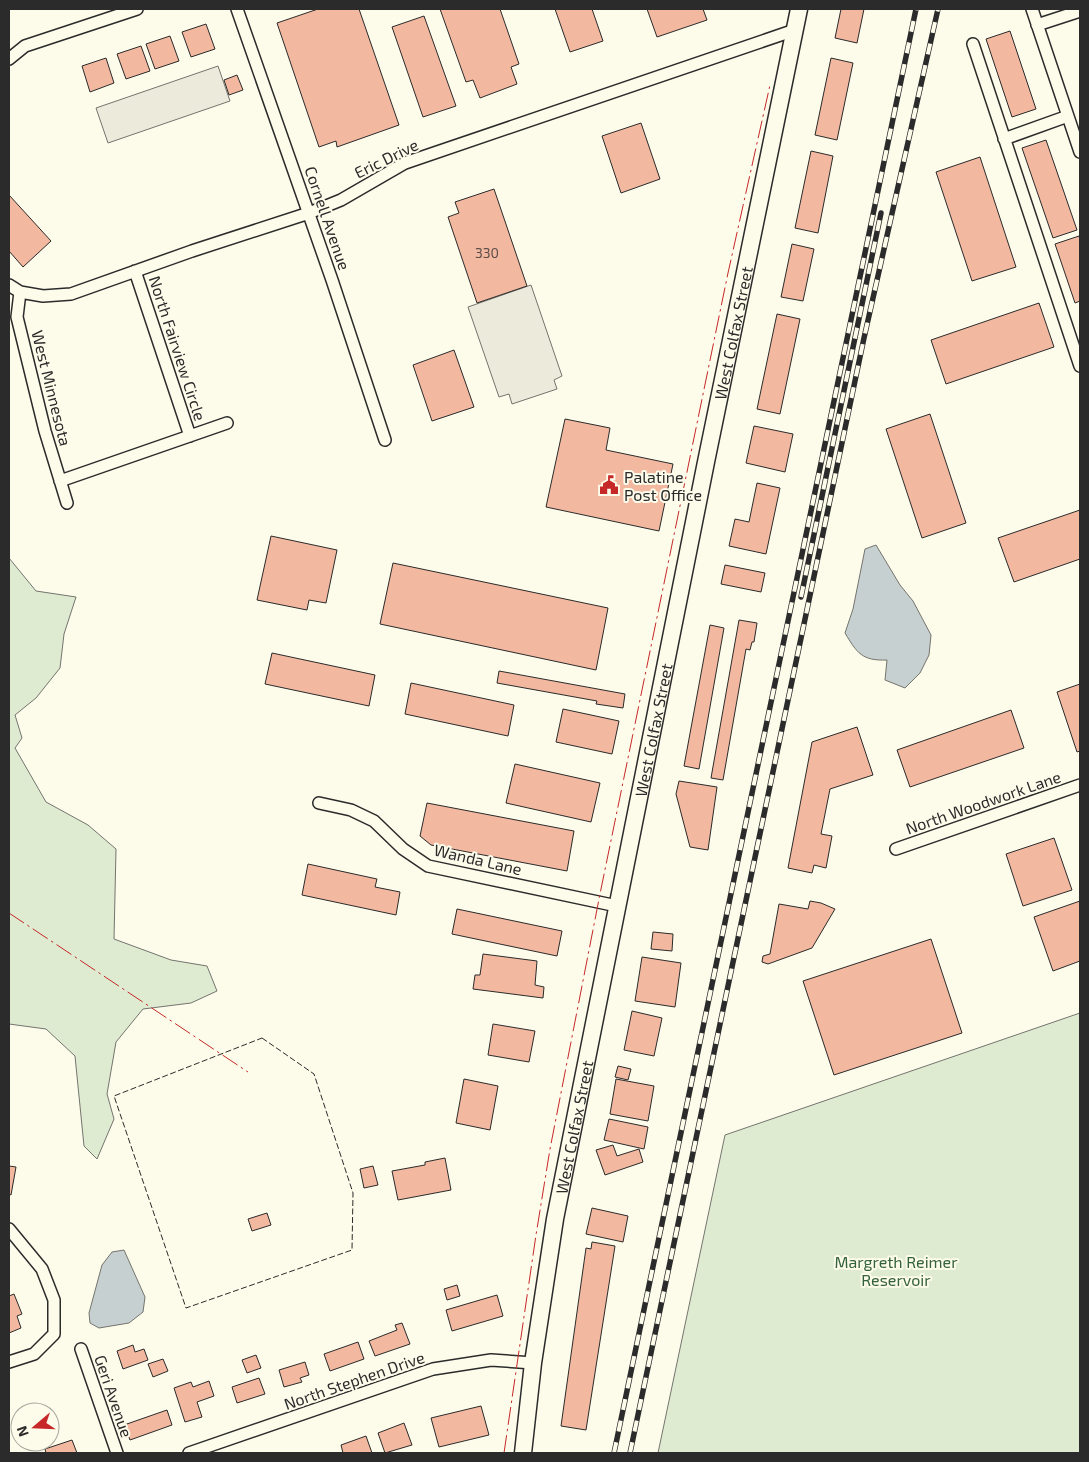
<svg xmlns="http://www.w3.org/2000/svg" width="1089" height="1462" viewBox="0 0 1089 1462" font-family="'Exo 2',sans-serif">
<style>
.green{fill:#deebd1;stroke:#74746e}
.parking{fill:#eceadb;stroke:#74746e}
.water{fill:#c7d0d0;stroke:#74746e}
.building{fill:#f2b8a0;stroke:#2b2b2b}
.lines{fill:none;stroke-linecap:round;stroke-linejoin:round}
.street-casing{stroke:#2b2b2b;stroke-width:14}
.secondary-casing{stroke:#2b2b2b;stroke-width:19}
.street{stroke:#fdfbea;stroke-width:11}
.secondary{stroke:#fdfbea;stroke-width:16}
.rail-casing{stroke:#2b2b2b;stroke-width:5.5}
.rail{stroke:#fdfbea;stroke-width:4;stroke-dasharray:11;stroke-linecap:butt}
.fence{stroke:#2b2b2b;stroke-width:1;stroke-dasharray:6 2.5;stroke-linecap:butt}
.power{stroke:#c62828;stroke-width:1;stroke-dasharray:18 4 2.5 4;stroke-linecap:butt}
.labels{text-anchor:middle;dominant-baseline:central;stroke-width:4;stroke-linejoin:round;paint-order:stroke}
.number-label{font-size:14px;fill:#5d4e48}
.street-label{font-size:16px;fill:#2b2b2b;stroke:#fdfbea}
.poi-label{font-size:16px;fill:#2b2b2b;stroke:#fdfbea;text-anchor:start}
.park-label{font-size:16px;fill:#34623c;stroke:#fdfbea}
</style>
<rect width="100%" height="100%" fill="#fdfbea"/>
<!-- green -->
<path class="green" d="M9,558L36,591L76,597L64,634L60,668L36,698L15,715L22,738L15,748L46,802L88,825L116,849L114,939L171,960L207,966L217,991L191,1003L143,1009L116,1042L107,1094L114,1119L97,1159L84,1146L75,1056L46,1029L9,1024Z
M1080,1013V1453H658L725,1135Z"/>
<!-- parking -->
<path class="parking" d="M218,66L230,101L108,143L96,108Z
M531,285L562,376L554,380L557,389L512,404L509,394L499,397L468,307Z"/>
<!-- water -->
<path class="water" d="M876,545L900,585L913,601L931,635L929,655L920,673L905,688L885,680L887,660C862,661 857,653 845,633L853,609L865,549Z
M124,1250L145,1297L143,1312L129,1323L99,1328L90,1323L89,1313L102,1265L112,1252Z"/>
<!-- building -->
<path class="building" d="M318,9H359L399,125L337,147L336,141L319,147L277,23Z
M440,9H500L519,64L511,67L517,84L480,98L473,80L466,82Z
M555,9H592L603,41L570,52Z
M647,9H703L707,20L657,37Z
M841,9H864L857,43L835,38Z
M424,16L456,106L423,117L392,27Z
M206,24L215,49L191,57L182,32Z
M1010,31L1036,109L1012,117L986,39Z
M170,36L179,61L155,69L146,44Z
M141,46L150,71L126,79L117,54Z
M106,58L114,83L90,92L82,66Z
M831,58L853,63L837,140L815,135Z
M237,75L243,90L229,95L224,80Z
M641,123L660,179L621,193L602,136Z
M1046,140L1077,230L1053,238L1022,148Z
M811,151L833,156L818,233L795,228Z
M980,157L1016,267L972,281L936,172Z
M494,189L527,286L477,303L448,217L459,213L455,202Z
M9,195L51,241L23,267L9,251Z
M1079,236L1080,240V301L1075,303L1055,244Z
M792,244L814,249L803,301L781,297Z
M1039,303L1054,347L946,384L931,340Z
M777,314L800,319L780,414L757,409Z
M454,350L474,407L432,421L413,365Z
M930,414L966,523L922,538L886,429Z
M565,419L610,428L606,450L673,464L659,531L546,507Z
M754,426L793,434L785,472L746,463Z
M757,483L780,488L766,554L729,546L735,519L749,522Z
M1080,510V559L1014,582L998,538Z
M271,536L337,550L326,603L309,600L307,610L257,600Z
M393,563L608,608L596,670L380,624Z
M725,565L765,573L761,592L721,584Z
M739,620L757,623L754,642H752L750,650L746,649L723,780L711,778Z
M710,625L724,628L699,769L684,766Z
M272,653L375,675L369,706L265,684Z
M499,671L625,694L623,708L596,704L597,701L497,683Z
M411,683L514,705L508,736L405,714Z
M1080,684V751L1077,752L1057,692Z
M563,709L619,721L612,754L556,742Z
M1011,710L1024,748L910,787L897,750Z
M857,727L873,775L830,789L821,834L832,836L826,868L814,865L812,873L788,868L812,742Z
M515,764L600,783L591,822L506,803Z
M679,781L717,787L708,850L690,847L676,794Z
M427,803L574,831L567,871L431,845L420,836Z
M1054,838L1072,890L1023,906L1006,854Z
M308,864L377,879L375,887L400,892L396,915L302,895Z
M810,901L821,903L835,909L812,948L768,964L762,962L763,956L770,954L779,904L808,909Z
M1080,901V961L1053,971L1034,917Z
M457,909L562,931L557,956L452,934Z
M653,932L673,934L672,951L651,949Z
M931,939L962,1033L834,1075L803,981Z
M483,954L537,961L535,985L544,987L543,998L473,989L475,975H480Z
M642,957L681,963L675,1007L635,1001Z
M632,1011L662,1018L654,1056L624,1050Z
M493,1024L535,1031L529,1062L488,1055Z
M618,1066L631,1069L628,1080L615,1077Z
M464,1079L498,1086L490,1130L456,1123Z
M616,1079L654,1086L648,1121L610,1114Z
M609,1119L648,1127L644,1149L604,1140Z
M613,1145L617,1156L639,1149L643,1162L605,1175L596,1150Z
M445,1158L451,1190L398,1200L392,1171L425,1165V1162Z
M9,1166L16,1167L11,1195L9,1194Z
M373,1166L378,1185L364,1188L360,1169Z
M592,1208L628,1216L623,1242L586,1234Z
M267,1213L271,1225L252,1231L248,1219Z
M592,1242L615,1246L586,1430L561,1426L586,1248L591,1249Z
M457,1285L460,1296L447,1300L444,1289Z
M14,1294L22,1314L17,1316L21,1328L9,1333V1296Z
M497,1295L503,1316L452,1331L446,1310Z
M402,1323L410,1344L375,1356L369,1341L397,1330L395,1325Z
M358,1342L364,1359L330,1371L324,1354Z
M133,1345L135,1352L144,1349L148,1360L123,1369L117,1351Z
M256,1355L261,1368L247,1373L242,1360Z
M163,1359L168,1371L153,1377L148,1364Z
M305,1362L309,1375L300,1378L302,1382L284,1387L279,1370Z
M259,1378L265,1394L237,1403L232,1387Z
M209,1381L214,1396L197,1402L202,1417L185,1422L174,1388L191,1382L193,1387Z
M481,1406L489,1435L439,1447L431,1418Z
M167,1410L172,1425L130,1440L124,1425Z
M404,1423L412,1445L385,1453L378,1433Z
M20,1430V1442H30L21,1446L16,1432Z
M366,1436L372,1453H343L341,1445Z
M72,1440L77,1453H46L45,1449Z"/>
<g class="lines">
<!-- street casing -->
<g class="street-casing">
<path id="street" d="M237,9L332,280L385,440
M1032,9L1080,152
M1037,25L1080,11
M973,44L1080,366
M9,59L25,46L137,9
M1004,139L1068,116
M135,271L190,436
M9,285L20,292L17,317L45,431L67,503
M20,292L43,296L71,294L192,251L309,213L341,200L405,163L795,30
M60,481L227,423
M319,803L351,810L374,821L403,849L428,866L617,906
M896,849L1080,785
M9,1229L42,1269L54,1300V1334L34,1354L9,1362
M81,1349L117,1453
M189,1453L433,1369L491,1360L533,1363"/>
</g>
<!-- secondary casing -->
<g class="secondary-casing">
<g id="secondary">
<path id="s1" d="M523,1453L533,1363L555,1219L706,462L799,9"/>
</g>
</g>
<!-- street -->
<use href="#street" class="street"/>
<!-- secondary -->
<use href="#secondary" class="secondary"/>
<!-- rail casing -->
<g class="rail-casing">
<path id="rail" d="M801,597L881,213
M614,1453L916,9
M630,1453L864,338L938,9"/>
</g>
<!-- rail -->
<use href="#rail" class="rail"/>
<!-- fence -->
<path class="fence" d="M262,1038L314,1074L353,1193L352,1250L186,1308L114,1096Z"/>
<!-- power -->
<path class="power" d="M9,913L248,1072
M504,1453L536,1235L550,1149L601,889L728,273L770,85"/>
</g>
<!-- icons -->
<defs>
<g id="civic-bare" transform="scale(1.5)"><path d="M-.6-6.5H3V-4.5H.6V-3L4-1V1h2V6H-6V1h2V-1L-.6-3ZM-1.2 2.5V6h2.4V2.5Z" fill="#c62828" stroke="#fdfbea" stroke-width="2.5" paint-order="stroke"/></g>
</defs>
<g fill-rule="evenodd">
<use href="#civic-bare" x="609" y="485"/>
</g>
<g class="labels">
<!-- number labels -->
<g class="number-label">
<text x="487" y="252">330</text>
</g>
<!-- street labels -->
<g class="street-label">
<text transform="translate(386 158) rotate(-26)">Eric Drive</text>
<text transform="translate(328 218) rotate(71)">Cornell Avenue</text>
<text stroke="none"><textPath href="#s1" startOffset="1140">West Colfax Street</textPath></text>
<text transform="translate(178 348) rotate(72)">North Fairview Circle</text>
<text transform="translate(52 388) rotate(76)">West Minnesota</text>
<text stroke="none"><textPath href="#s1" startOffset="735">West Colfax Street</textPath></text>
<text transform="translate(983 802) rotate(-19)">North Woodwork Lane</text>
<text transform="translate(478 859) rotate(13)">Wanda Lane</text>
<text stroke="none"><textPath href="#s1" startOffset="330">West Colfax Street</textPath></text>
<text transform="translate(354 1380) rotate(-19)">North Stephen Drive</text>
<text transform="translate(114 1396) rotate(71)">Geri Avenue</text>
</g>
<!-- poi labels -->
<g class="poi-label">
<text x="624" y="476">Palatine<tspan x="624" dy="18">Post Office</tspan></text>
</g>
<!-- park labels -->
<g class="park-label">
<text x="896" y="1261">Margreth Reimer<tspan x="896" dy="18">Reservoir</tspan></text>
</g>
</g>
<!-- border -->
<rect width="1089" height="1462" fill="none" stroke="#2b2b2b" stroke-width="20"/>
<!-- north arrow -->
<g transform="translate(35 1427) rotate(251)"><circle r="24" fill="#fdfbea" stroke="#a9a89e"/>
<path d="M0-4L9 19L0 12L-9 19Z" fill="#c62828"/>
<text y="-8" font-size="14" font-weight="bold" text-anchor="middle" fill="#2b2b2b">N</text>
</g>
</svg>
